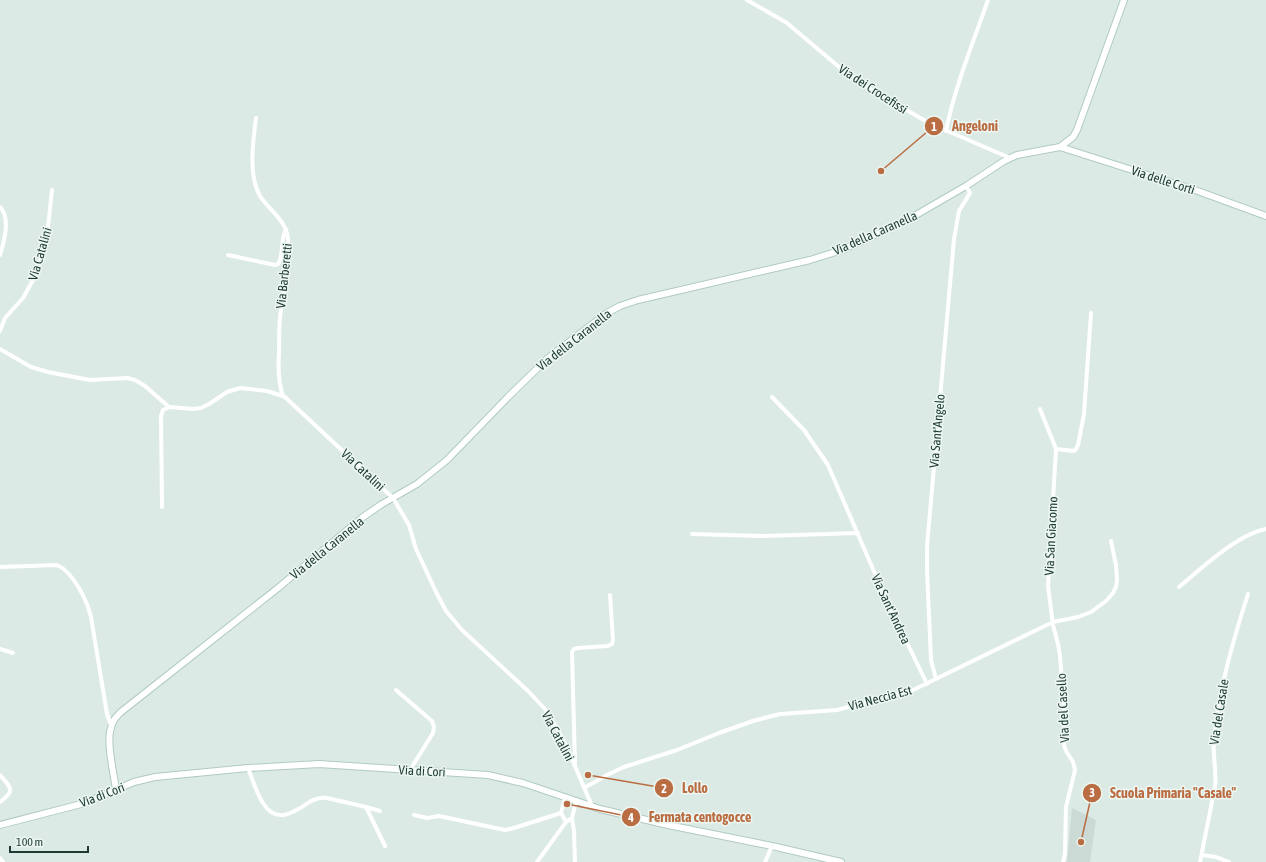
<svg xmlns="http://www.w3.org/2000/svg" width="1266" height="862" viewBox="0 0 1266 862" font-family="'Asap Condensed',sans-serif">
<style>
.built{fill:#cbdad4}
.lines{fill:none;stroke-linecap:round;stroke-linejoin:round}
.secondary-casing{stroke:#afcbc2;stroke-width:8}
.street{stroke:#fff;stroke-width:4}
.secondary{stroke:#fff;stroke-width:6}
.labels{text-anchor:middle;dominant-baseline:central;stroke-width:3;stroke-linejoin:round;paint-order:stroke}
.street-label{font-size:13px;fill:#1d3a34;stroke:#edf7f2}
.leader{fill:none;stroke:#ba6c42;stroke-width:1.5}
.callout-dot{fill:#ba6c42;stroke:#edf7f2;stroke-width:1.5}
.mark-label{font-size:12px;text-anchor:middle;font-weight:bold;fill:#fff}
.callout-label{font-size:14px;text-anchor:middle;font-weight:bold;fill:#ba6c42;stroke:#edf7f2;stroke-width:3;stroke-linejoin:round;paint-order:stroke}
</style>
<rect width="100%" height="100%" fill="#dceae5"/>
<!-- built -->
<path class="built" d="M1072,808L1096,820L1090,862H1067Z"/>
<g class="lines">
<!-- secondary casing -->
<g class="secondary-casing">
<path id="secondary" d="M1060,147L1195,190L1266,216
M116,790C114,774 106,742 111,728C112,721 116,717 121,712L278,588L363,517L382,504L417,484L447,460L508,397L547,359L607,313L620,306L638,300L810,260L842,250L909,219L966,186L1004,161L1017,155L1060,147L1073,137L1077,130L1124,0
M0,825L85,803L134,782L155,777L248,768L319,764L488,775L523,783L600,809L668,825L772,846L841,862"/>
</g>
<!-- street -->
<path class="street" d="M747,0L787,23L845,72L867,87L929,123L1010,158
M256,118C253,142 248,175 260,196C269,210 287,221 288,239C290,265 283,291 280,317C279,329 279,342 279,354C278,368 278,382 283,396
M946,131C955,86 973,43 988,0
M0,207C11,218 4,242 0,255
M228,255L275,265L278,264C284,257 280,240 286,229
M0,331L5,318L23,298L37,273L47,236L52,190
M0,349L31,367L48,372L90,380L127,378L135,380L145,386L169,407L193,409L201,408L209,404L227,392L240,388L267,391L283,396L286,398L393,498L409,525L416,549L436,592L446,611L462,630L528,691L545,709L552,720L566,745L592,806
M772,397L804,430L828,465L885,597L927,684
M1040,409L1056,449L1048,586L1053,625L1058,644L1060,656L1064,708V745L1066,751L1073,762L1075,770L1066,807L1065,854L1063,862
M1056,449L1074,451L1076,449L1078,445L1084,414L1091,313
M162,507L161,416L163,410L169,407
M692,534L763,536L858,533
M0,567L57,565C73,572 87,600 91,617L107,714L111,725
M1179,587C1202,568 1238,534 1266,529
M0,649L13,653
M936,679L931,660L927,570V546L954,239L959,211L970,193L966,186
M396,690L432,721L434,727L433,733L410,770
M575,764L572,652L574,649L578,648L608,646L612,644L613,640L610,595
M248,768C254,782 262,817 282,815C289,815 296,810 302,807C310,801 317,797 327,798L366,807L385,846
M0,775C11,788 16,790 0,802
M584,788L609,774L624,767L677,750L719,733L753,721L780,714L837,710L913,690L1053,622L1078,617L1091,612L1106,601L1113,593L1116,587L1117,580L1116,565L1111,541
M565,798L561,813L566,822L572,818L576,801
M366,807L380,811
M414,815L427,818L439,816L505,830L514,828L561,813
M572,818L574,831L575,862
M1202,855L1216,857L1229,862
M0,858L3,862
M537,862L566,822
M765,862L772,846
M1200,862L1215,787C1217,770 1212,754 1214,738C1219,689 1233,641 1248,594"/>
<!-- secondary -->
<use href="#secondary" class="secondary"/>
</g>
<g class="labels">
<!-- street labels -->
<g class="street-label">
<text transform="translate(873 89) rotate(33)">Via dei Crocefissi</text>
<text transform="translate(1163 180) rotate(18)">Via delle Corti</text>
<text transform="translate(875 233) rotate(-24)">Via della Caranella</text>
<text transform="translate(40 254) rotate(-74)">Via Catalini</text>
<text transform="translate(284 276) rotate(-84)">Via Barberetti</text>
<text transform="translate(574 340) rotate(-38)">Via della Caranella</text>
<text transform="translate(937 431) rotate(-85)">Via Sant'Angelo</text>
<text transform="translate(363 470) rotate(43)">Via Catalini</text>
<text transform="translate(1051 536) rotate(-87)">Via San Giacomo</text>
<text transform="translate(327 548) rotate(-39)">Via della Caranella</text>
<text transform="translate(891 609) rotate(65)">Via Sant'Andrea</text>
<text transform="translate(880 698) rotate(-15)">Via Neccia Est</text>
<text transform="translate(1063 708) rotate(-93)">Via del Casello</text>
<text transform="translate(1219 712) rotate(-81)">Via del Casale</text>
<text transform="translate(558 736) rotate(62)">Via Catalini</text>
<text transform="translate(422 771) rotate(3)">Via di Cori</text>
<text transform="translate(102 795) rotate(-21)">Via di Cori</text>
</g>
</g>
<!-- callouts -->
<path class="leader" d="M881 171L934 126M588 775L664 788M1081 842L1092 793M567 804L631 817"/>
<g class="callout-dot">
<circle cx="881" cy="171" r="4"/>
<circle cx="588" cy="775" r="4"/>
<circle cx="1081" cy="842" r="4"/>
<circle cx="567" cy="804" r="4"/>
<circle cx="934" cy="126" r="10"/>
<circle cx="664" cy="788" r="10"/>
<circle cx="1092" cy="793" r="10"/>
<circle cx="631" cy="817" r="10"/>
</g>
<g class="mark-label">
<text x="934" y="131">1</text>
<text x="664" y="793">2</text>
<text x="1092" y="797">3</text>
<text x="631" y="822">4</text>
</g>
<g class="callout-label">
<text x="975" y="131">Angeloni</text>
<text x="695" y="793">Lollo</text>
<text x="1173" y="798">Scuola Primaria "Casale"</text>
<text x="700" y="822">Fermata centogocce</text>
</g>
<!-- scale -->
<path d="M10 846v6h78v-6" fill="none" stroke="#1d3a34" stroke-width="2"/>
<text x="16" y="846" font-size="12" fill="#1d3a34" stroke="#edf7f2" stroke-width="3" paint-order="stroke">100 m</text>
</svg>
